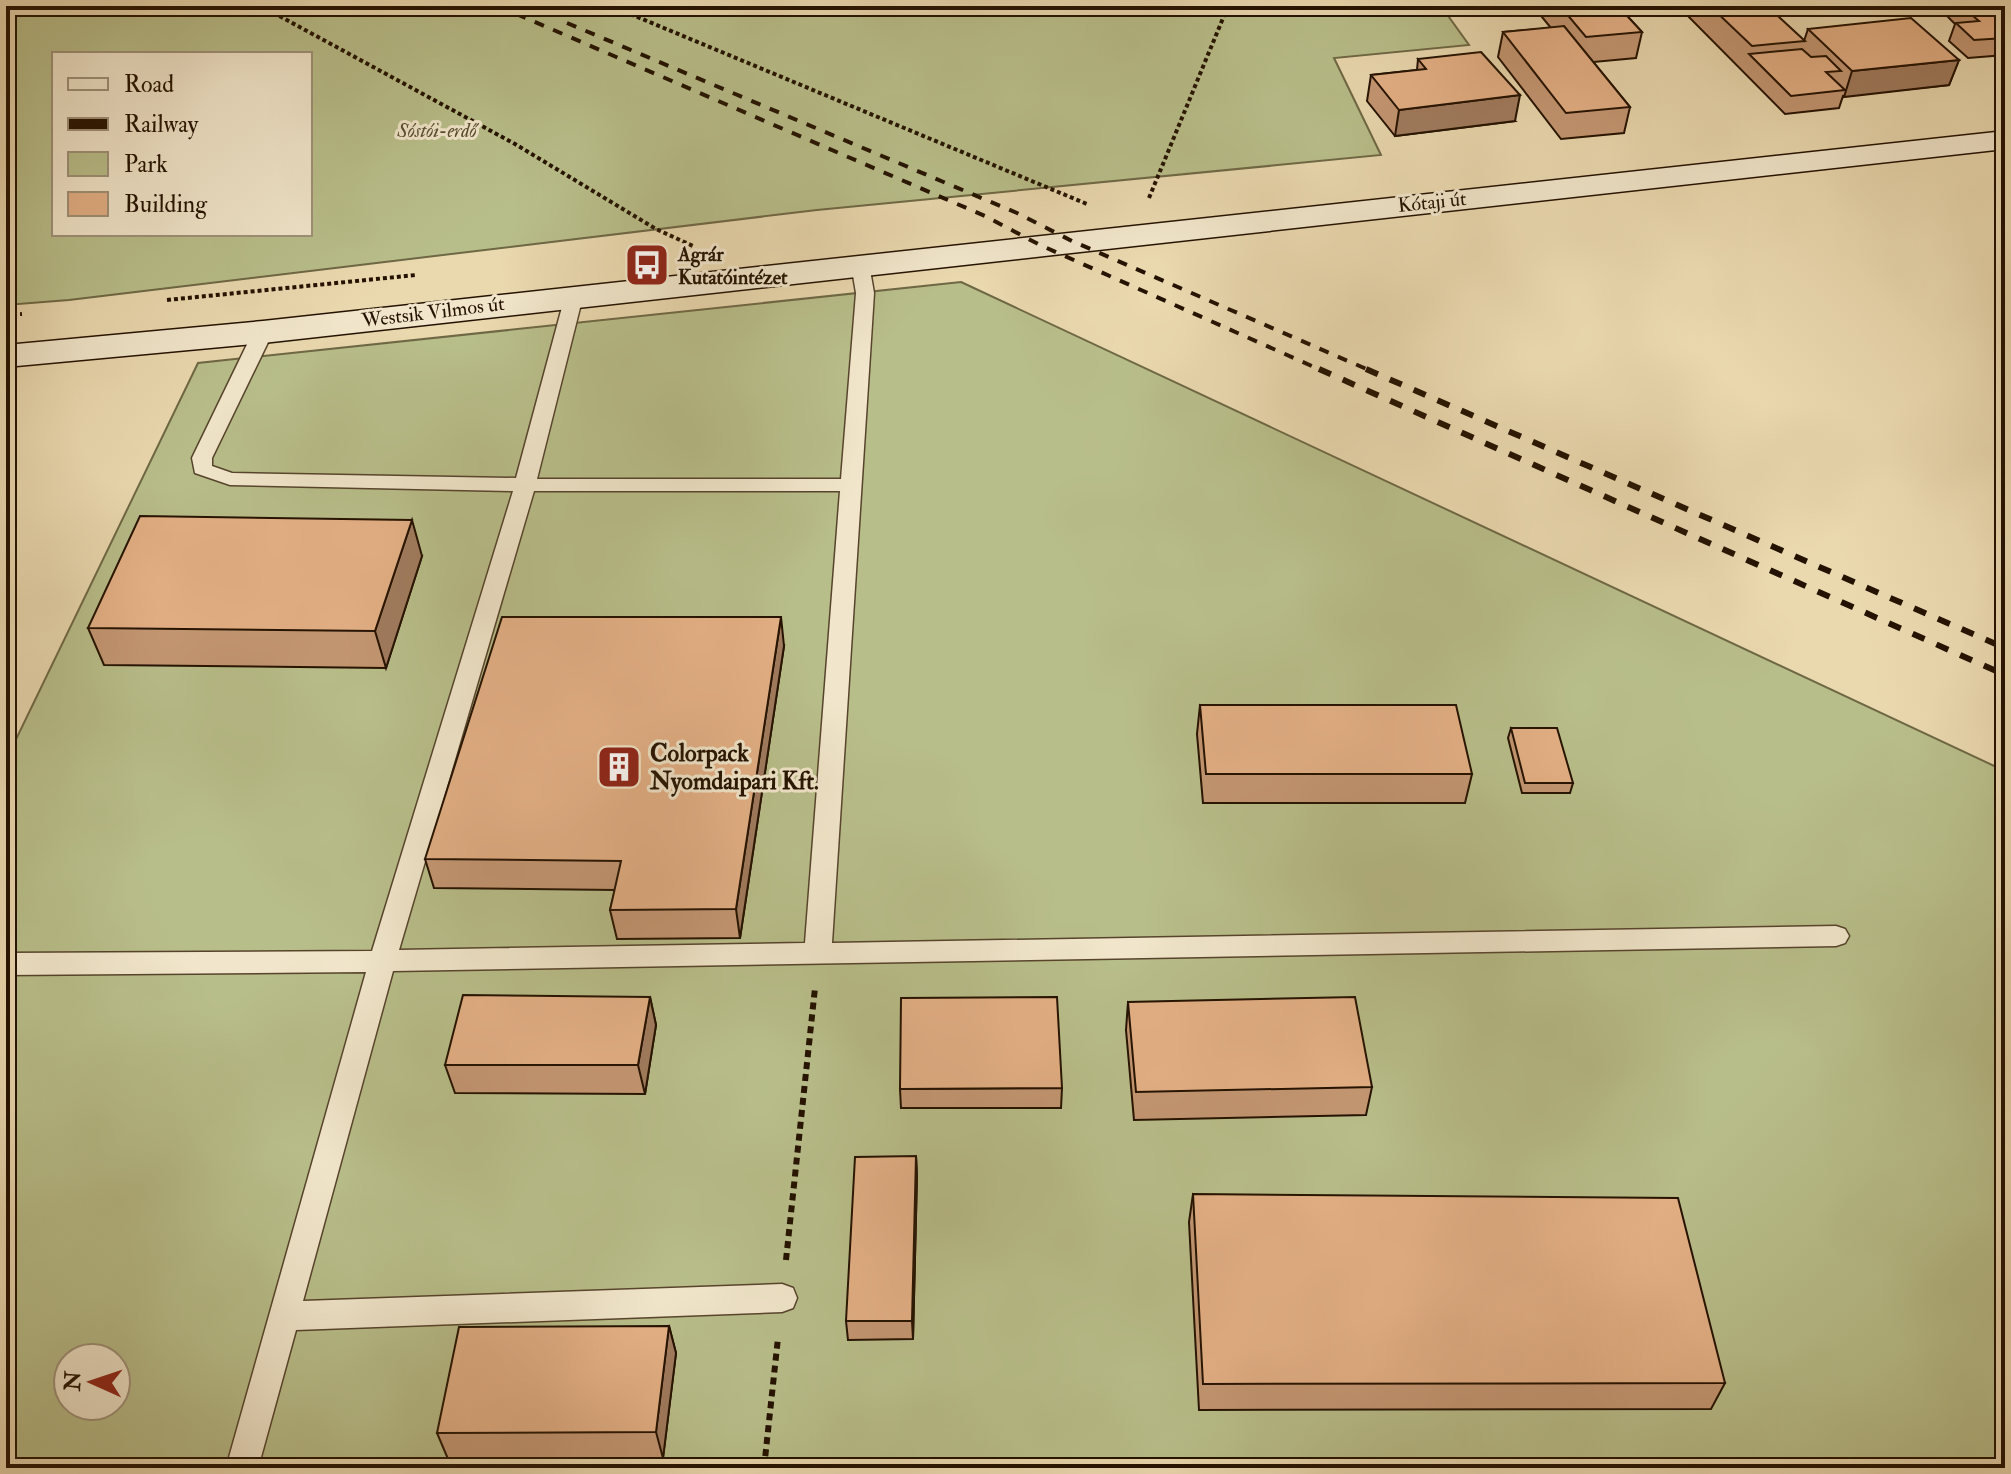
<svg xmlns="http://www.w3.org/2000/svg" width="2011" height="1474" viewBox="0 0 2011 1474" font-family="'IM FELL Double Pica',serif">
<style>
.green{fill:#b8be8a;stroke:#6e6845;stroke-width:2;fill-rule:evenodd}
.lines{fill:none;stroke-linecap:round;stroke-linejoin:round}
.service-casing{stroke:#56442c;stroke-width:3}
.secondary-casing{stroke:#241200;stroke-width:3}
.path-far1{stroke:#241200;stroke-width:4;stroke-dasharray:4 3;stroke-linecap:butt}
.path{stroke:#241200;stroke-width:6;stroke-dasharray:7 5;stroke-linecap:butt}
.service{fill:#f1e6cb;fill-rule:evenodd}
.secondary{fill:#f1e6cb;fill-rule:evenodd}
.rail-far1{stroke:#241200;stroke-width:4;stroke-dasharray:10 10;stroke-linecap:butt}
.rail{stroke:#241200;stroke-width:6;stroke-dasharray:13 13;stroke-linecap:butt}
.wall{fill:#c49773;stroke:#241200;stroke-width:2}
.shaded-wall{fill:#a07b5e;stroke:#241200;stroke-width:2}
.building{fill:#e4b086;stroke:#241200;stroke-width:2}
.labels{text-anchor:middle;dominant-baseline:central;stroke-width:6;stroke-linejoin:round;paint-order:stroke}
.far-park-label{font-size:20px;font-style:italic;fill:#584e30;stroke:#f1e6cb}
.far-street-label{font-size:20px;fill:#241200;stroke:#f1e6cb}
.far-poi-label{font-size:20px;font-weight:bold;fill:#241200;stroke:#f1e6cb;text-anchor:start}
.poi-label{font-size:24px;font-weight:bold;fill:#241200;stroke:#f1e6cb;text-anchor:start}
</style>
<rect width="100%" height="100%" fill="#ead8af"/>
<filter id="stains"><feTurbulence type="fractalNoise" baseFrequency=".0025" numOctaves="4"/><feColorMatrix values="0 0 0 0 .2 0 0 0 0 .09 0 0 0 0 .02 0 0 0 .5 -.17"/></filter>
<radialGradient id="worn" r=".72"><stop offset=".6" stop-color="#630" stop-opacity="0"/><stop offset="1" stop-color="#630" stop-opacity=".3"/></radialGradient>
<!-- green -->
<path class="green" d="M6,6H1441L1469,45L1334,58L1381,155L817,210L69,300L6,305ZM54,54H310V234H54Z
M961,282L2005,771V1468H6V760L198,363ZM68,1358H116V1406H68Z"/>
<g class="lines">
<!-- service casing -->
<g class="service-casing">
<path id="service" d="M860,259L869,264L874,293L832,943L1836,926L1845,929L1849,936L1845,943L1836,946L393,971L303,1301L782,1284L793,1288L797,1298L793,1308L782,1312L296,1330L258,1468H226L366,972L6,975V953L372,951L513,491L230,485L195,473L192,458L253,332L263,326L273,332L212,458V466L232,473L516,478L565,296L574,290L583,296L537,479H841L856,293L851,264ZM534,491H840L805,943L399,950Z"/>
</g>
<!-- secondary casing -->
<g class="secondary-casing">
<path id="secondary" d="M2005,131V149L263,343L6,367V345L263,321Z"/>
</g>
<!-- path-far1 -->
<path class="path-far1" d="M261,6L515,144L656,229L693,246
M611,6L1087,204
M1149,198L1228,6
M167,300L416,275
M6,315L22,314"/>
<!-- path -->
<path class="path" d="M786,1260L815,988
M764,1468L778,1338"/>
<!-- service -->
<use href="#service" class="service"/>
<!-- secondary -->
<use href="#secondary" class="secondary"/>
<!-- rail-far1 -->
<path class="rail-far1" d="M498,6L985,216L1040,245L1323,371
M567,23L1017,213L1072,241L1371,371"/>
<!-- rail -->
<path class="rail" d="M1319,369L2005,675
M1366,369L2005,648"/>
</g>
<!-- wall -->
<path class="wall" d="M1533,6H1618L1642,32L1636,58L1593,62L1630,107L1624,133L1561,139L1498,57L1503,32L1551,28Z
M1678,6H1767L1804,41L1808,29L1959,60L1949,85L1843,96L1839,108L1785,114Z
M1947,6H2005V55L1968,58L1949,41L1955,24L1945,14Z
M1418,59L1515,121L1395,136L1367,101L1371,75L1417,70Z
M422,556L386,668L104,665L88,628Z
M784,646L740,938L617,939L610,910L615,890L434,888L425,859Z
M1200,705L1472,774L1465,803H1203L1197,734Z
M1511,728L1573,783L1570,793H1522L1508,738Z
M650,997L656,1025L645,1094L455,1093L445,1065Z
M1128,1002L1372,1087L1366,1115L1134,1120L1126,1030Z
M1062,1088L1061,1108H901L900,1089Z
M916,1156L917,1175L913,1339L848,1340L846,1321Z
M1193,1194L1725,1383L1711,1409L1199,1410L1189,1222Z
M669,1326L676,1353L663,1458L448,1459L437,1433Z"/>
<!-- shaded-wall -->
<path class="shaded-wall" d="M1959,60L1949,85L1844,97L1852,71Z
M1520,95L1515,121L1395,136L1399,110Z
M412,520L422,556L386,668L375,631Z
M781,617L784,646L740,938L736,909Z
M650,997L656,1025L645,1094L638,1065Z
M916,1156L917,1175L913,1339L912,1321Z
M669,1326L676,1353L663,1458L656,1432Z"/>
<!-- building -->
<path class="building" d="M1560,6H1618L1642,32L1586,37Z
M1710,6H1767L1805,41L1752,46Z
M1961,6H2005V38L1974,40L1956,23L1979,21Z
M1911,18L1959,60L1852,71L1808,29Z
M1564,26L1630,107L1566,113L1503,32Z
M1802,49L1811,57L1826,56L1841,71L1826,72L1845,90L1791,96L1749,54Z
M1481,52L1520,95L1399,110L1371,75L1426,69L1418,59Z
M140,516L412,520L375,631L88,628Z
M502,617H781L736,909L610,910L621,861L425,859Z
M1200,705H1456L1472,774H1206Z
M1511,728H1557L1573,783H1525Z
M463,995L650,997L638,1065H445Z
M1057,997L1062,1088L900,1089L901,998Z
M1355,997L1372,1087L1136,1092L1128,1002Z
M916,1156L912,1321H846L855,1157Z
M1193,1194L1678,1198L1725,1383L1203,1384Z
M669,1326L656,1432L437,1433L459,1327Z"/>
<!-- icons -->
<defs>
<g id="bus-square" transform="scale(2.3)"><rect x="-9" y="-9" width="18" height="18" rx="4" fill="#8f2418" stroke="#f1e6cb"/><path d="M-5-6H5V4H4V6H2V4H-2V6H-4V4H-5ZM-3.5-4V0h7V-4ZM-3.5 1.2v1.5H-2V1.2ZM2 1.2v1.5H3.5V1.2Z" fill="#fff"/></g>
<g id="building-square" transform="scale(2.3)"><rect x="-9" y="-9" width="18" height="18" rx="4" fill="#8f2418" stroke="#f1e6cb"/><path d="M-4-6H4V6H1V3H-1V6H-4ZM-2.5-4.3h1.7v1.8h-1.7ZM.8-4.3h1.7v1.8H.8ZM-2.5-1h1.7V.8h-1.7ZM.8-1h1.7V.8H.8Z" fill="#fff"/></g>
</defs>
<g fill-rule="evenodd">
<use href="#bus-square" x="647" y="265"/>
<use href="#building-square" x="619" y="767"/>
</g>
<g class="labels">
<!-- far-park labels -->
<g class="far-park-label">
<text x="437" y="130">Sóstói-erdő</text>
</g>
<!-- far-street labels -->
<g class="far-street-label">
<text transform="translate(1432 202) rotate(-6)">Kótaji út</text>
<text transform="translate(433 312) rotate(-7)">Westsik Vilmos út</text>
</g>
<!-- far-poi labels -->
<g class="far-poi-label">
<text x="678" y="254">Agrár<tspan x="678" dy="23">Kutatóintézet</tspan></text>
</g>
<!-- poi labels -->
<g class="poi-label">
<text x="650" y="753">Colorpack<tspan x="650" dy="28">Nyomdaipari Kft.</tspan></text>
</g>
</g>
<!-- margin -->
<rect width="2011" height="1474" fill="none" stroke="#ead8af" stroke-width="32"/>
<rect x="8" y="8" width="1995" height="1458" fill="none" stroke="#241200" stroke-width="4"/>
<rect x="16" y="16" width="1979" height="1442" fill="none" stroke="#241200" stroke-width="2"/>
<!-- legend -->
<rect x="52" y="52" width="260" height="184" fill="#f1e6cb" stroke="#9f917a" stroke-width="2"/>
<rect x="68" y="78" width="40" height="12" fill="#f1e6cb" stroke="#9f917a" stroke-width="2"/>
<text x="124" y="92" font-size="24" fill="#241200">Road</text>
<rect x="68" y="118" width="40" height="12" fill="#241200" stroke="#9f917a" stroke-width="2"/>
<text x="124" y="132" font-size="24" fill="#241200">Railway</text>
<rect x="68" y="152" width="40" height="24" fill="#b8be8a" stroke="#9f917a" stroke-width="2"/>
<text x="124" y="172" font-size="24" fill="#241200">Park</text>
<rect x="68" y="192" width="40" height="24" fill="#e4b086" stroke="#9f917a" stroke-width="2"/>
<text x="124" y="212" font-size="24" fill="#241200">Building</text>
<!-- north arrow -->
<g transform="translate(92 1382) rotate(273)"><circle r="38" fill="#f1e6cb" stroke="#9f917a" stroke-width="2"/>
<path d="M0-6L14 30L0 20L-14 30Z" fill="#8f2418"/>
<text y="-12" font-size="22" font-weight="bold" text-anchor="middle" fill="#241200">N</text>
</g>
<rect width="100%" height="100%" filter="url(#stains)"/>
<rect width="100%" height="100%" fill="url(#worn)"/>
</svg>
